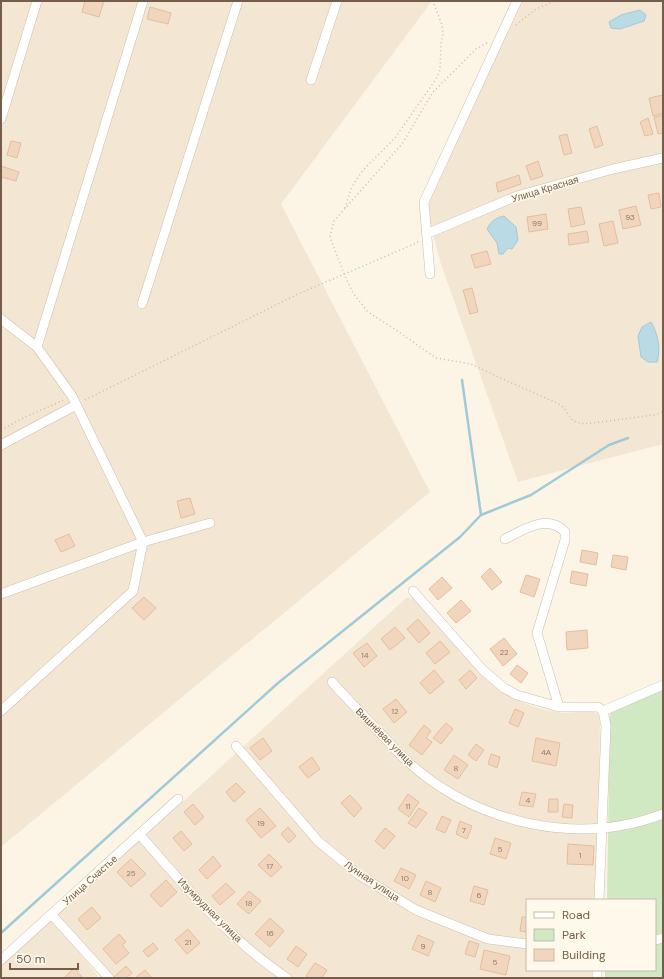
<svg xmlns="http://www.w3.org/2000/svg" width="664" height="979" viewBox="0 0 664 979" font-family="'DM Sans',sans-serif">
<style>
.residential{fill:#f3e7d3}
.green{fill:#d0e9c3}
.water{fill:#badbe5;stroke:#a0cad7}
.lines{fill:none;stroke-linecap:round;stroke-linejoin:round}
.stream{stroke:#a0cad7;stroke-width:2.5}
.building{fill:#f1d6bd;stroke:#e3be9e}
.street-casing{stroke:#cdbdab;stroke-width:10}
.path{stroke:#d6b9a0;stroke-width:1.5;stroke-dasharray:1 3;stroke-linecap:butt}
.street{stroke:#fff;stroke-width:9}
.labels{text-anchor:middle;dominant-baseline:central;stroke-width:3;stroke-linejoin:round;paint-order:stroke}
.number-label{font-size:8px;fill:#937b67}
.street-label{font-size:10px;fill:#745d4a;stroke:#fff9eb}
</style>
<rect width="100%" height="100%" fill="#fcf5e5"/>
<!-- residential -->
<path class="residential" d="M1,1H432L281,204L430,492L1,847Z
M517,1H663V444L518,482L441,264L424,202Z
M406,598H415L488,681L514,699L541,709L563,713L592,711L600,716L598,900H527V970H597V978H112L56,915L189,796Z
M51,919L100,978H1V963Z"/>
<!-- green -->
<path class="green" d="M663,689V978H605V970H655V900H607L610,710Z"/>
<!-- water -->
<path class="water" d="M640,10L646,15L644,21L620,29L611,28L609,22L621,15Z
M504,216L516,227L518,240L512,249L508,248L503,254H499L497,243L487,229C491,221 495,218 504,216Z
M651,322C658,334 661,349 657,362H648L641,357L638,336L642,327Z"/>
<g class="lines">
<!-- stream -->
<path class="stream" d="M481,515L531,495L609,445L628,438
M1,933L278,683L460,537L481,515L462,380"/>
</g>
<!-- building -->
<path class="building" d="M85,1H104L99,17L82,12Z
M150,7L171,13L168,24L147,19Z
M663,95V113L653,116L649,98Z
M663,115V133L658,134L654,117Z
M648,118L653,134L645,136L640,122Z
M597,126L603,145L595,148L589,129Z
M567,134L572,153L564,155L559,136Z
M11,141L21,143L17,158L7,155Z
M538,161L543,176L531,180L526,166Z
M1,166L19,172L16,181L1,177Z
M519,175L521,184L498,192L496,183Z
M659,193L661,207L651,209L648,195Z
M636,206L641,225L623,229L619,210Z
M581,207L585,224L571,227L568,209Z
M546,214L548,229L529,232L527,217Z
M613,221L618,243L604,246L599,224Z
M587,231L589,242L569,245L568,234Z
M487,251L491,264L475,268L471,255Z
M472,288L478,312L470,314L463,290Z
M190,498L195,514L181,518L177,501Z
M69,534L75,546L61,552L55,540Z
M582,550L598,553L596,565L580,562Z
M613,555L628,557L626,570L611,567Z
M490,568L502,582L492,590L481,577Z
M572,571L588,574L586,586L570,583Z
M526,575L540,579L534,597L520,592Z
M442,577L452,588L438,600L429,589Z
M144,597L156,608L144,620L132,608Z
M461,600L471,611L456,623L447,613Z
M418,619L430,633L419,643L407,629Z
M395,627L405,638L390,650L381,639Z
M587,630L588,648L567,650L566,632Z
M504,638L517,654L503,666L490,649Z
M440,641L450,652L435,664L426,653Z
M367,643L377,656L364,667L353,653Z
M517,665L528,673L521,683L510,674Z
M434,670L444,682L430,694L420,683Z
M470,670L477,678L466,689L459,680Z
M396,699L407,712L394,723L383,709Z
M515,709L524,713L518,727L509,723Z
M446,723L453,729L441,744L433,738Z
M424,725L431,731L426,738L432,742L422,755L409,745Z
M263,738L272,751L260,760L250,748Z
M536,738L560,743L556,766L532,761Z
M476,744L484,750L476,761L468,755Z
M491,754L500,757L497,768L488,764Z
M454,755L468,765L458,779L444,770Z
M312,757L320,769L308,778L299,767Z
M236,783L245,792L234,802L226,792Z
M522,792L536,794L533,807L519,805Z
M408,794L419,802L409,817L398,809Z
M350,795L362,808L354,817L341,803Z
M549,799H558V812H548Z
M193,804L204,817L195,825L184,812Z
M564,804L573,805L572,818L562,817Z
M260,808L276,826L261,838L246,820Z
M419,808L427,813L416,828L408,823Z
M442,816L451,820L445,833L436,829Z
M460,821L472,826L467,839L456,834Z
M288,827L296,836L289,843L281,834Z
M385,828L395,836L384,849L375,841Z
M181,831L192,844L184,851L173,838Z
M495,838L511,843L506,859L490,854Z
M568,844L594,846L593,865L567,864Z
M269,854L282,867L271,877L258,865Z
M213,856L221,866L207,879L199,870Z
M131,859L146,874L131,887L117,872Z
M401,868L416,875L409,889L394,881Z
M166,880L177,892L161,907L150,895Z
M426,881L441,888L435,902L420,895Z
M226,883L235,892L220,905L212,896Z
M474,886L488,890L484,905L470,901Z
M249,891L261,901L249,914L237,904Z
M92,907L101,918L87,930L78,919Z
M522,917H527V932L520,931Z
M270,918L284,931L270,947L255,934Z
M188,929L200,943L187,954L175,940Z
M119,934L126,942L122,945L129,953L116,964L103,949Z
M418,935L434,942L428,956L412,949Z
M469,941L479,944L475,957L465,954Z
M153,943L158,949L148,957L143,951Z
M296,946L307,954L298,967L287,959Z
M484,950L510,956L506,975L480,969Z
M315,963L327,970L322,978H310L306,976Z
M126,966L132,973L126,978H115L114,977Z
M74,968L83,978H64Z
M145,970L152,978H135Z"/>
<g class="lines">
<!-- street casing -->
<g class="street-casing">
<path id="street" d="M311,80L337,1
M1,119L37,1
M431,232L517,196L613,169L663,158
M430,274L424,202L517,1
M142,304L238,1
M1,319L37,347
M1,445L76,405
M505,539C523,530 548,513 565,532V540L537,633L559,707
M413,591L483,670L504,688L517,695L559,707H598L603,711
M1,594L143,542L210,523
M332,682C348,700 365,717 382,735C390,743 398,753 407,761C475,823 576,847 663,814
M1,711L133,591L143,542L72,396L37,347L143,1
M603,711L663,685
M236,746L318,841L359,875L416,910L488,939L527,944
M140,835C184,886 230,940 287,978
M599,900L606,726L603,711
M52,915L109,978
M655,940L663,938
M1,960L178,799
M597,970V978"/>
</g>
<!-- path -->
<path class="path" d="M516,25L536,9L555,1
M487,43L476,49L433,92L402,144L334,221L330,237L344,274L353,293L368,312L396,330L436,358L471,364L505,380L557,403L563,407L573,421L584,424L654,415L663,412
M345,208L351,189L358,177L364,169L395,138L436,79L440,70L441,44L443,34L442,25L433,1
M85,400L298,294L414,244L419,241
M1,430L23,418L64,400"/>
<!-- street -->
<use href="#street" class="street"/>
</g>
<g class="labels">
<!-- number labels -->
<g class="number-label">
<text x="630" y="217">93</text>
<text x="537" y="223">99</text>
<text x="504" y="652">22</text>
<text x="365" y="655">14</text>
<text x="395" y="711">12</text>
<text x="546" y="752">4А</text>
<text x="456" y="768">8</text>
<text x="528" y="800">4</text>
<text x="408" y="806">11</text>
<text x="261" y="823">19</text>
<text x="464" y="830">7</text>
<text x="500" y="849">5</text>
<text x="580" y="855">1</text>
<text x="270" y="866">17</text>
<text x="131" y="873">25</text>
<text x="405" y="878">10</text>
<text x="430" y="892">8</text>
<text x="479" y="895">6</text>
<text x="249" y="903">18</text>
<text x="270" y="933">16</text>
<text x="188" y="942">21</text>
<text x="423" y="946">9</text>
<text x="495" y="962">5</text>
</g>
<!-- street labels -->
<g class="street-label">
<text transform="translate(545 189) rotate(-17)">Улица Красная</text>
<text transform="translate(385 737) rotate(45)">Вишнёвая улица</text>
<text transform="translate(90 880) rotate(-42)">Улица Счастье</text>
<text transform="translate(372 881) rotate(34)">Лунная улица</text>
<text transform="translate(210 910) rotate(45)">Изумрудная улица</text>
</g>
</g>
<!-- border -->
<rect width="664" height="979" fill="none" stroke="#745d4a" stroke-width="4"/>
<!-- legend -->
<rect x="526" y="899" width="130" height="72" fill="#fff9eb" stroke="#c7bbab"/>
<rect x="534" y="912" width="20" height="6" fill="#ffffff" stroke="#c7bbab"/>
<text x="562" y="919" font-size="12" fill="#745d4a">Road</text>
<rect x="534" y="929" width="20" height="12" fill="#d0e9c3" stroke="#c7bbab"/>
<text x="562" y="939" font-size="12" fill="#745d4a">Park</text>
<rect x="534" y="949" width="20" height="12" fill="#f1d6bd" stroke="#c7bbab"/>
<text x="562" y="959" font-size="12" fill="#745d4a">Building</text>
<!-- scale -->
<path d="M10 963v6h68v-6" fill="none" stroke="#745d4a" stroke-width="2"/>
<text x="16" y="963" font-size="12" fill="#745d4a" stroke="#fff9eb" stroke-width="3" paint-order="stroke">50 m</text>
</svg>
